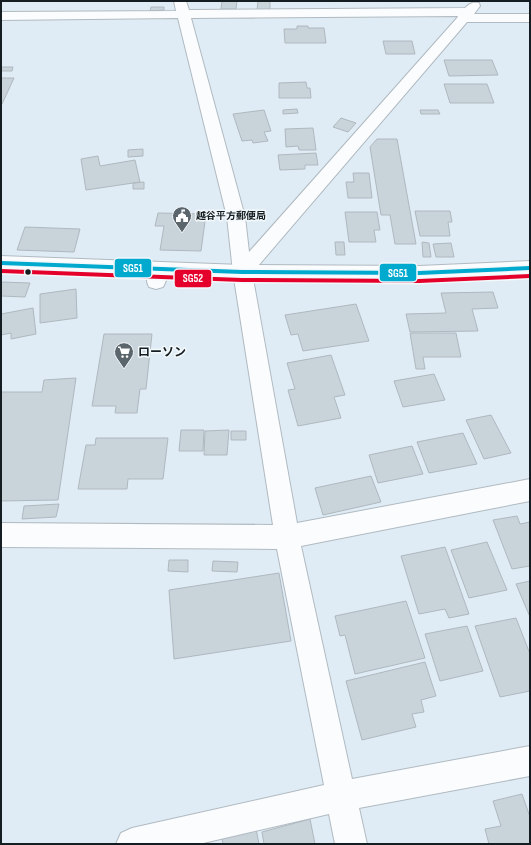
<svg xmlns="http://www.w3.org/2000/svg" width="531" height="845" viewBox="0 0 531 845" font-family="'Sofia Sans Condensed','Noto Sans JP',sans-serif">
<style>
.building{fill:#c9d3da;stroke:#afb8bf}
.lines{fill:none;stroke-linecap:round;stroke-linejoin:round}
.minor-casing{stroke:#b1bac1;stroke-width:2}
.major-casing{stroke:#b1bac1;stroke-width:2}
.minor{fill:#fafcfe;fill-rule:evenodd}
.major{fill:#fafcfe;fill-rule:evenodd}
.bus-1-casing{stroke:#f3f8fb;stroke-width:3}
.bus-2-casing{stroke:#f3f8fb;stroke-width:3}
.bus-1{fill:#00a9ce;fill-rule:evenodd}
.bus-2{fill:#e4002b;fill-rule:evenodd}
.bus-dot{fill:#141d22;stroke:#f3f8fb;stroke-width:1.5}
.labels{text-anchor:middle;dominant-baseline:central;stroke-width:3;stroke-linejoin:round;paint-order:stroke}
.far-poi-label{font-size:10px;font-weight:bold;fill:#141d22;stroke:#f3f8fb;text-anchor:start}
.poi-label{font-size:12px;font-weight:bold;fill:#141d22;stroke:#f3f8fb;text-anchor:start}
.line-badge{stroke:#f3f8fb;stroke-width:1.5}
.badge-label{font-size:11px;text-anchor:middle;font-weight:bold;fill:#fff}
</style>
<rect width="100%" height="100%" fill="#dfecf5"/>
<!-- building -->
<path class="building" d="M222,1H237L236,9H221Z
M258,1H270V10H257Z
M151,7H164V10L150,11Z
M297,26H308V28H324L326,43H285L284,29H297Z
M383,41H412L415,54H386Z
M444,60H492L498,75L449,76Z
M1,67H13L12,71H1Z
M1,78H14L2,104H1Z
M306,82L307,88H310L311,98H279V83Z
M444,84H487L494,103H450Z
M297,109L298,113L283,114V110Z
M264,110L271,131L264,132L268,141L253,143L252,140L242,141L233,114Z
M420,110H438L440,114H421Z
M341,118L356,123L348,132L333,127Z
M313,128L316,150H299L298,146L286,147L285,129Z
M377,139H397L416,244H395L390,215H381L370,147Z
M143,149V156L128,157V150Z
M316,153L318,165H305V169L280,170L278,155Z
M98,156L100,166L135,160L140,182L86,190L81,159Z
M353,173H369L372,198H348L346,182H354Z
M144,182V189H133V183Z
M415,211H450L452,222H448L450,236H420Z
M345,212H377L380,230H374L376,242H349Z
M158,213L206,214L201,251L160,250L164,226H155Z
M25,227L80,229L74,252L17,250Z
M335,242H344L345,255H336Z
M422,242L429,243L431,257H423Z
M451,243L454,257H436L433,244Z
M1,282L30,283L25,297L1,296Z
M76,289L77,318L40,323V294Z
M493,292L498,308L472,309L478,331L410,332L406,314L446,313L441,293Z
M356,304L369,341L303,351L298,334L291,335L285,315Z
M33,308L36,334L11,339V333L1,335V314Z
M410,333H456L461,357H423L425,369H416Z
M104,334H152L146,389H140L137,413H115L116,406H92Z
M331,355L345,395L334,397L341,418L298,426L288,390L295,389L287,363Z
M434,374L445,400L403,407L394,381Z
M76,378L58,500L1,501V392H42L44,380Z
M491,415L511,453L484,459L466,420Z
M181,430H204L203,451H179Z
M229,430L227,455H204L205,431Z
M231,431H246V440H231Z
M463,433L477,464L429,473L417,442Z
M96,438H168L163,479H128L127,489H78L86,445H95Z
M412,446L423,474L378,483L369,455Z
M371,476L381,502L323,515L315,488Z
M59,504L56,517L22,519L24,506Z
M517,516L520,524L530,522V566L512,569L493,520Z
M487,542L507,590L469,598L451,550Z
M445,547L469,614L449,618L445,609L419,614L401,556Z
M169,560H188V572L168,571Z
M213,561L238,562L237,572L212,571Z
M279,573L291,641L174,659L169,590Z
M530,581V617L516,584Z
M406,601L425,658L355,674L345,635L340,636L335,616Z
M516,618L530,654V691L500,697L475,626Z
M467,626L483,671L440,681L425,634Z
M425,662L436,696L421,700L424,712L412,714L416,727L362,740L346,681Z
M522,794L530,817V844H489L485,829L501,826L493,801Z
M310,819L315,844H264L262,832Z
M256,829L259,844H223L222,839Z"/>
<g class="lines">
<!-- minor casing -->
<g class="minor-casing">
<path id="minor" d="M174,1H186L189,10L465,8C470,3 472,2 479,3L480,6L474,14H530V22H467L252,273L297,523L530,479V501L301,546L352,779L530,746V776L359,808L367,844H335L329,814L199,844H116L121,833L132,828L324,785L277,549L1,547V523L273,525L233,272L227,217L178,18L1,20V12L176,11ZM458,16L457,18L249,252L245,217L191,18Z
M158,262L165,264C169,271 167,280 163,287L156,289L149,287C145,280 147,271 151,264Z"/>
</g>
<!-- major casing -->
<g class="major-casing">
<path id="major" d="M1,256L242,265L419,266L530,261V275L419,280L242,279L1,270Z"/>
</g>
<!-- minor -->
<use href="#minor" class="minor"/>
<!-- major -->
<use href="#major" class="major"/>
<!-- bus-1 casing -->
<g class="bus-1-casing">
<path id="bus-1" d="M1,261L242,270L419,271L530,266V270L419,275L242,274L1,265Z"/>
</g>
<!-- bus-2 casing -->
<g class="bus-2-casing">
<path id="bus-2" d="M1,269L242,278L419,279L530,274V278L419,283L242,282L1,273Z"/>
</g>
<!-- bus-1 -->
<use href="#bus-1" class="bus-1"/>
<!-- bus-2 -->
<use href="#bus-2" class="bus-2"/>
</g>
<!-- icons -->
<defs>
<g id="civic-pin" transform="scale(1)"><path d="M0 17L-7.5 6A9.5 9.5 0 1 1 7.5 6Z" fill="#5b656c" stroke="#f3f8fb"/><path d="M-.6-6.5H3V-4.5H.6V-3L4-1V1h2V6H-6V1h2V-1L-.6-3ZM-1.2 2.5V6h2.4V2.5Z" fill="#fff"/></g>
<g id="supermarket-pin" transform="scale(1)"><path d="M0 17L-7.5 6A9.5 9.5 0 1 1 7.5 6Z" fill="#5b656c" stroke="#f3f8fb"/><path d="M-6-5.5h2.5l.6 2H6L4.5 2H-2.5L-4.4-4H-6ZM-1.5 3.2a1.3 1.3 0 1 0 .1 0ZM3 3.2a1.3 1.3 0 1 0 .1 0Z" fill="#fff"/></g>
</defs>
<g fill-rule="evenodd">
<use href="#civic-pin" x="182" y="216"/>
<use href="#supermarket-pin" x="124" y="352"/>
</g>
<!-- markers -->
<circle class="bus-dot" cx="28" cy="272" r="3.5"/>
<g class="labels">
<!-- far-poi labels -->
<g class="far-poi-label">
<text x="196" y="216">越谷平方郵便局</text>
</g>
<!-- poi labels -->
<g class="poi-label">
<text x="138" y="352">ローソン</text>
</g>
</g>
<g class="line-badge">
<rect x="114" y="258" width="38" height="20" rx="4" fill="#00a9ce"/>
<rect x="379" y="263" width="38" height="19" rx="4" fill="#00a9ce"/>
<rect x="174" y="269" width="38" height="19" rx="4" fill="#e4002b"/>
</g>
<g class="badge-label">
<text x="133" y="272">SG51</text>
<text x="398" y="277">SG51</text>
<text x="193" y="282">SG52</text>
</g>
<!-- border -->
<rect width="531" height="845" fill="none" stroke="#141d22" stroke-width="4"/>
</svg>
